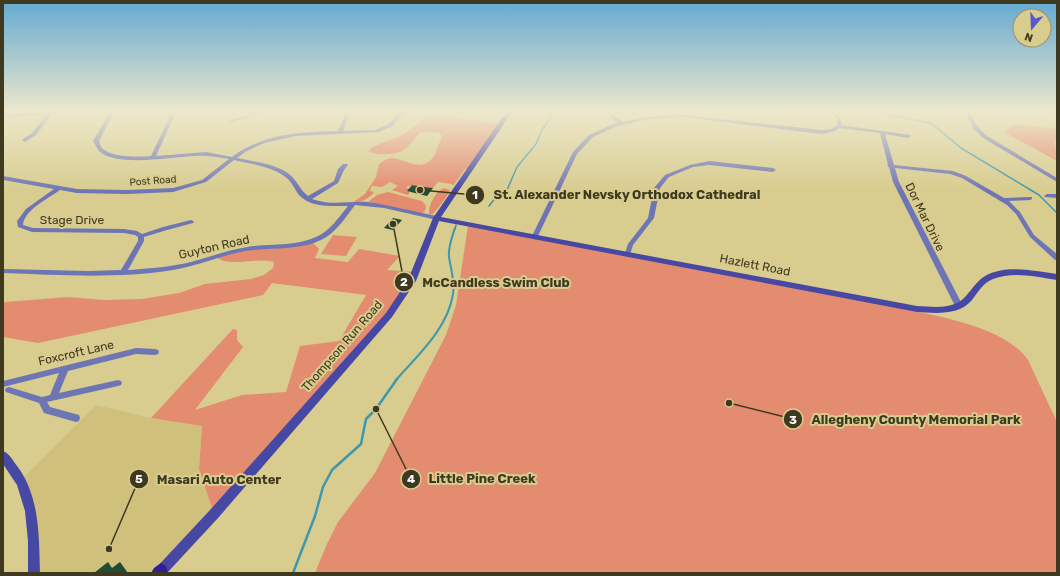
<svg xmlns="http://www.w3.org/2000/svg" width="1060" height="576" viewBox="0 0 1060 576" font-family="Rubik,sans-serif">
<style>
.built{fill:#cfc17c}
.green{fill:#e48c70}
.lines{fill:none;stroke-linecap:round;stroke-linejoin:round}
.stream-far2{stroke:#3c98b0;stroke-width:1.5}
.stream-far1{stroke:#3c98b0;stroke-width:2}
.stream{stroke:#3c98b0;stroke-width:2.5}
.building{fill:#204b34}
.street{fill:#6e75b4;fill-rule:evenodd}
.secondary{fill:#4748a4;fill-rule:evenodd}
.primary{fill:#301e97;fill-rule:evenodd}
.labels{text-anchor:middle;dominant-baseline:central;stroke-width:4;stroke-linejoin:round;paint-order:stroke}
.far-street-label{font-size:10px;fill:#3f3920;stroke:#d8cc8e}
.street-label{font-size:12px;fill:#3f3920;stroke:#d8cc8e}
.leader{fill:none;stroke:#3f3920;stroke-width:1.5}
.callout-dot{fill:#3f3920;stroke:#d8cc8e;stroke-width:1.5}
.mark-label{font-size:12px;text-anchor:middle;font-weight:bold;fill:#fff}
.callout-label{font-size:13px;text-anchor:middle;font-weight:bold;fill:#3f3920;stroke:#d8cc8e;stroke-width:4;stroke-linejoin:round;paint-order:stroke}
</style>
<rect width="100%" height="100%" fill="#d8cc8e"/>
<!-- built -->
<path class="built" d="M96,405L151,418L202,426L199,469L214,514L159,573H32L34,571L21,480Z"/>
<!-- green -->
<path class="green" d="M429,114L501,124L468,169H465L453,186L452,184L438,182L433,188L413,185L406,187L409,189L408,191L410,192L408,195L392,190L398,186L390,182L382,187L372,186L370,191L374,192C369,199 361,202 352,203L365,194L376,177L379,164C383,161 386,159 390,158C404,157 421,175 434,156C437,151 439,143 442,136L438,132H421C416,137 411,144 405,149C397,155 377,156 368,151C375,143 392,141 402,135C411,129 421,122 429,114Z
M1014,124L1057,129V141L1055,142L1057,161L1004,132Z
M444,188L450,190C446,199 439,207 433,214H429C428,205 436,191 444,188Z
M388,192L422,201L426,206L425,211L421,214L368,202L377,195Z
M468,226L889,306C929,315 1003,324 1028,360L1057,422V573H315L326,546L338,522L375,473L446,335L456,305Z
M333,235L357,237L346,256L321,254Z
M311,241L319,249L315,258L348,262L359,249L400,256L387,270L416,272L401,299L214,514L199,469L202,426L151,418L233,329L237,330V340L243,347L195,410L242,395L286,392L300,346L339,341L366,295L272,283L263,295L38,343L3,337V304L5,302L68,297L105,300L142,299L179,293L205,284L251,279L264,275L273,268L274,262C256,257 231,268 216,257L232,252Z"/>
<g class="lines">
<!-- stream-far2 -->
<path class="stream-far2" d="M873,112L931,123L961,148L1039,195L1057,213
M489,206L496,197L507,190L517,167L536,144L542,130L554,112
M455,229L456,225"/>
<!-- stream-far1 -->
<path class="stream-far1" d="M396,380C418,355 448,328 453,294C455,281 451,270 449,257C448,247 452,237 455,228"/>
<!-- stream -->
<path class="stream" d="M293,573L315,516L323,487L332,470L361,444L366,419L376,409L397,379"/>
</g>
<!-- building -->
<path class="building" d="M412,185L425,187L433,188L427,196L407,191Z
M393,218L402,220L393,230L384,228Z
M108,562L112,568L120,562L128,573H94Z"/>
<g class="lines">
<!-- street -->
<path class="street" d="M44,112H64L62,113L52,114L36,135L25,142L22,140L23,139L32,133L46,115L3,117V115Z
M110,112H114L99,141C100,143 101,148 103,149C114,158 138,157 151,156L172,112H176L156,156L206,152L232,157C264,133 301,132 338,131L345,116L343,112H347L349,116L343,131L375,130L387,125L401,112H406L391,127L378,132L296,136L264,143L245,152L237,158C252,161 278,165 289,174C297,180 300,190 308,196L334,181L338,169L343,164H347L348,165L344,170L338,183L312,199C330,206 349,201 367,202C391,205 414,212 437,216L440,218L437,220L384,208L355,205C345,218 336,233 321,240C298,251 271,247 246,251C221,255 198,266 173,270C117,279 59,275 3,273V269L88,271L121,270L138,241V237L135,235L124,233L32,232L18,227L17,221L26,209L54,189L3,180V176L77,189L127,190L173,188L202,180L229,159C217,157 206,155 195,156C171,157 119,167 100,152C97,149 95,144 93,141ZM234,160C250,164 270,166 284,176C291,180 294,188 299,195C311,208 332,206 348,206C339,217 330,231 316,237C295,247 270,243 247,247C228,250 210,257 191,262C171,267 151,268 131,270H128L144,241V237L167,230L193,223L194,222L193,221L191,220L163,227L142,234L137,231L124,229L33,228L23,225C24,210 49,198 60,190L77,193L127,194L173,192L206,182Z
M259,112H266L231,122L229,121Z
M604,112H609L623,122L648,117L683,115L822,130L831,129L837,125V119L831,112H835L841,119V125L910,135L911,136L908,138L885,134L894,165L953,171L966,176L1004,198L1032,197V199L1030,200L1009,201L1020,212L1034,235L1057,254V260H1055L1030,237L1016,214L1007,205L962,178L950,174L895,168L899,182L963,306L959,309L956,308L893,182L889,167L887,166L888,165L880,133L839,128L835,131L822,134L683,117L648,119L615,127L593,137L577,154L538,236L535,238L533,237L532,236L573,152L589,135L611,125L618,123Z
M965,112H969L977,126L987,136L1057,178V182L983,138L973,128Z
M1049,112H1057V114L1049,113Z
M709,161L773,168L776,170L773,172L709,165L693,167L669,177L660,188L654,218L633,245L630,255H626L625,253L628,244L648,218L654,188L665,175L690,165Z
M1047,194H1057V198L1045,197L1044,196Z
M136,348L155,349L158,350L159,352L158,354L155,355L136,354L68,371L59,393L118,380L121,381L122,383L121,385L118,386L47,402L50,407L79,415L80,418L79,421L76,422L44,413L39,403L6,392L5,390L6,388L9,387L42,397L50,395L59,373L3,387V381Z"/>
<!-- secondary -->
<path class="secondary" d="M506,112H512L441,217L917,306C934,307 954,310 966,296C972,289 977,281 985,276C1006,264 1034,271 1057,274V280C1037,277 1013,271 993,279C983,283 978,292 972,300C959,316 935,313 917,312L439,221L416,281L392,317L218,518L167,573H153L155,569L210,510L386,313L408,280L433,218Z
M3,451C8,453 11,457 14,462C40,493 39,535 40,573H28V541L25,511L17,485L3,464Z"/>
<!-- primary -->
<path class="primary" d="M161,563L166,566L168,573H151L154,568Z"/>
</g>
<!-- sky -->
<linearGradient id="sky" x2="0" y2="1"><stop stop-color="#63a9d2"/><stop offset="0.58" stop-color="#ede8cc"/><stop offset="1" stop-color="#ede8cc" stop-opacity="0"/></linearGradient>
<rect width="1060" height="192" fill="url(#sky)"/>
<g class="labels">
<!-- far-street labels -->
<g class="far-street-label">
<text transform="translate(153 181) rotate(-4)">Post Road</text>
</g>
<!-- street labels -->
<g class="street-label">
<text transform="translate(925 217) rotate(64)">Dor Mar Drive</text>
<text x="72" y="220">Stage Drive</text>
<text transform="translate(214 247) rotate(-13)">Guyton Road</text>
<text transform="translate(755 265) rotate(11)">Hazlett Road</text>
<text transform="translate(342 346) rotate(-49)">Thompson Run Road</text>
<text transform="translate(76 353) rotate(-13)">Foxcroft Lane</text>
</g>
</g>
<!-- callouts -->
<path class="leader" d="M420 190L475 195M393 224L404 282M729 403L793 419M376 409L411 479M109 549L139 479"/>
<g class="callout-dot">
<circle cx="420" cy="190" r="4"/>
<circle cx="393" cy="224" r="4"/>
<circle cx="729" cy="403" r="4"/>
<circle cx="376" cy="409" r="4"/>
<circle cx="109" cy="549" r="4"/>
<circle cx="475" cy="195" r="10"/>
<circle cx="404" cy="282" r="10"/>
<circle cx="793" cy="419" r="10"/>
<circle cx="411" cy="479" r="10"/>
<circle cx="139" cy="479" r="10"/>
</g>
<g class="mark-label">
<text x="475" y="199">1</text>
<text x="404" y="286">2</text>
<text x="793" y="424">3</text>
<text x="411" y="483">4</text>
<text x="139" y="483">5</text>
</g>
<g class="callout-label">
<text x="627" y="199">St. Alexander Nevsky Orthodox Cathedral</text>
<text x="496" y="287">McCandless Swim Club</text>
<text x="916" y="424">Allegheny County Memorial Park</text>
<text x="482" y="483">Little Pine Creek</text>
<text x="219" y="484">Masari Auto Center</text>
</g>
<!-- border -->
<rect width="1060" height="576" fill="none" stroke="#3f3920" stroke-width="8"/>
<!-- north arrow -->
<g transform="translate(1032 28) rotate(199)"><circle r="19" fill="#d8cc8e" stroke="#9b9162"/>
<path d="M0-3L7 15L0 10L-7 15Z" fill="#5857cf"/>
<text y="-6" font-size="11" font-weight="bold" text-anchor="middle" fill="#3f3920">N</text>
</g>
</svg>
